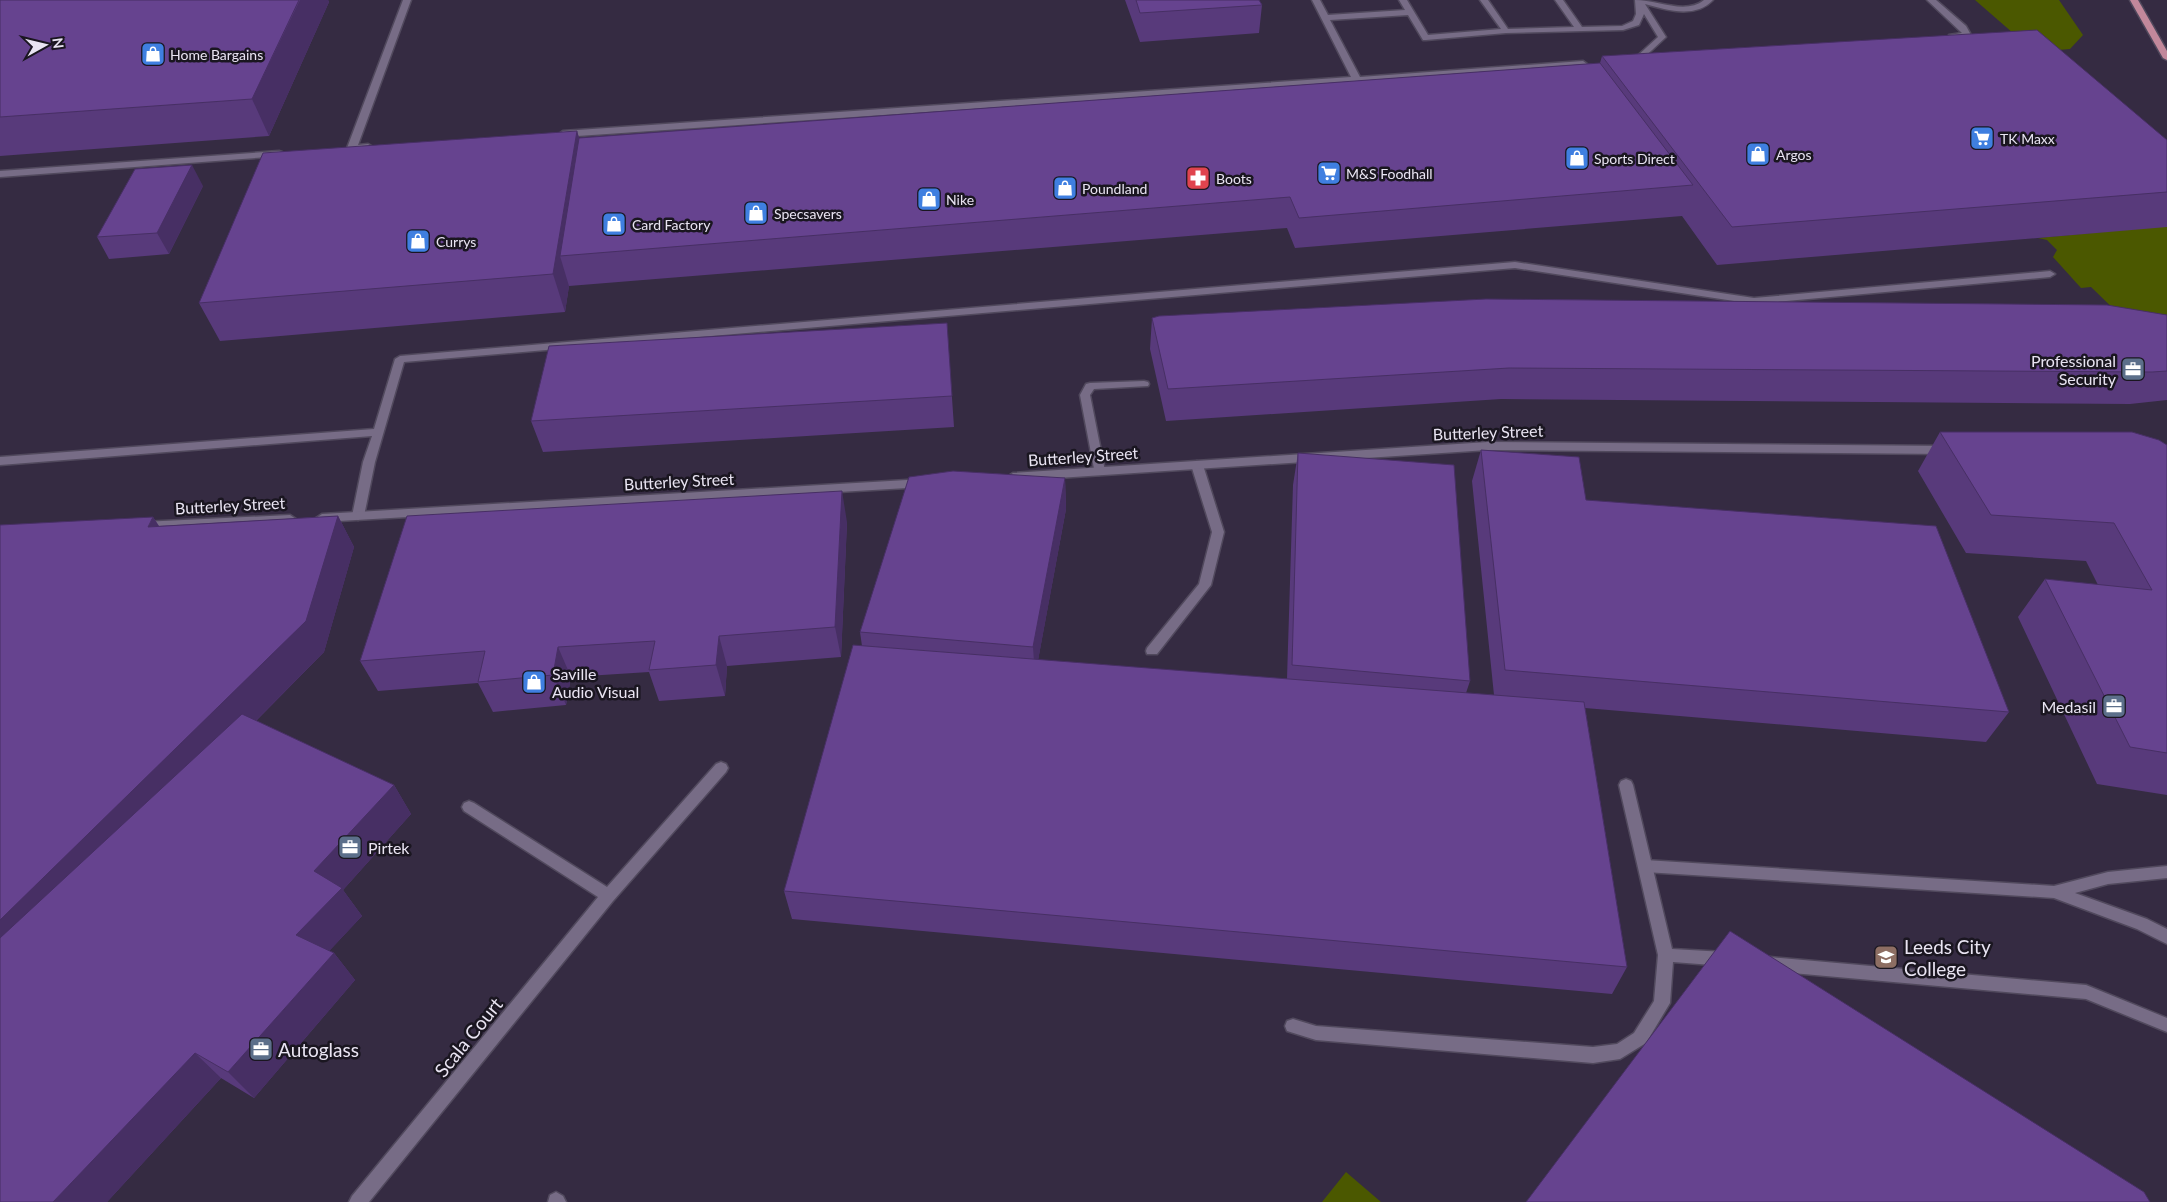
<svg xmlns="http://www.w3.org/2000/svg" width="2167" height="1202" viewBox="0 0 2167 1202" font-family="Lato,sans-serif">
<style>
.green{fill:#4b5800}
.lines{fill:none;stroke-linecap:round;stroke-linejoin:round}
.service-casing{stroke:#51495d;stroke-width:3}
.pedestrian-casing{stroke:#51495d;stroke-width:3}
.minor-casing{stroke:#51495d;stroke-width:3}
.primary-casing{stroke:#51495d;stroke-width:3}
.service{fill:#776c86;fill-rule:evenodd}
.pedestrian{fill:#776c86;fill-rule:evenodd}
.minor{fill:#776c86;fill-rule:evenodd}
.primary{fill:#c2889b;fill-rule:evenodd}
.wall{fill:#583a7b}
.shaded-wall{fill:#472f64}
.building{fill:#66438f;stroke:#472f64}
.labels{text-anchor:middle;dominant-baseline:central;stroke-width:5;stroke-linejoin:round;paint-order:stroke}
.far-poi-label{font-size:14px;fill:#e9e4f2;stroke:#1a1620;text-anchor:start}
.poi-label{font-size:16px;fill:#e9e4f2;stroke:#1a1620;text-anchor:end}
.street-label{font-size:16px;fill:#e9e4f2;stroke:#1a1620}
.near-poi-label{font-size:19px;fill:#e9e4f2;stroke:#1a1620;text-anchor:start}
.near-street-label{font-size:19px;fill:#e9e4f2;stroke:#1a1620}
</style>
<rect width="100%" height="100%" fill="#352b42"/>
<!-- green -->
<path class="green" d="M1975,0H2059L2083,35L2070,49L2012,54L2021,40Z
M2167,226V347L2122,317L2091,287L2081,288L2053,257L2057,250L2047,240L2038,238Z
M1346,1172L1381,1202H1322Z"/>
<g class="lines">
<!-- service casing -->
<g class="service-casing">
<path id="service" d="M403,0H411L358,145L368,144L373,147L368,150H349L347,148Z
M1312,0H1320L1328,15L1405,10L1399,0H1407L1428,35L1501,29L1480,0H1488L1508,29L1574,27L1555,0H1563L1582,27L1622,26L1633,21L1636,14L1635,0C1657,0 1686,15 1704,0H1713C1695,19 1667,10 1645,4L1666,37L1637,64H1630L1626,61L1635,58L1658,37L1644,14L1639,25L1623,30L1506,33L1426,40H1423L1408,15L1330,20L1360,77L1583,61L1587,64L1583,67L563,137L559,134L563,131L1351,77Z
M1927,0H1936L1966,26L1971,35L1970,37L1949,39V35L1962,33Z
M279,151L282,152V156L0,177V171Z
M1515,262L1754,298L2050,271L2055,274L2050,277L1754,304L1515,268L404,362L375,462L364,516L358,520L352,516L363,462L372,436L0,465V457L374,429L395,359L400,356Z
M1144,381L1148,382L1149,384L1148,386L1094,389L1090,395L1105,471L1099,475L1095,474L1080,395L1086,384L1090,383Z
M1197,461L1203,465L1224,532L1211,585L1157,654H1147L1146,651L1147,648L1199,584L1212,532L1191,465Z
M1645,860L2054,886L2108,872L2167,866V878L2108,884L2075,893L2147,919L2167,929V944L2137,929L2054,898L1645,872L1640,870L1638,866L1640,862Z"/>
</g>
<!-- pedestrian casing -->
<g class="pedestrian-casing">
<path id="pedestrian" d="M1626,779L1631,781L1633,785L1672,949L1725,952L1730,954L1733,959L1730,964L1725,966L1673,962L1670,1003L1646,1043L1620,1059L1593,1063L1316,1040L1287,1031L1285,1026L1287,1021L1293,1019L1316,1026L1593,1047L1617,1044L1634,1033L1654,1001L1658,955L1619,785L1621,781Z
M1770,957L2086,985L2167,1018V1032L2086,999L1770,971L1765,969L1762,964L1765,959Z
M556,1192L563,1196L566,1202H548L550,1195Z"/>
</g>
<!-- minor casing -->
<g class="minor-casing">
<path id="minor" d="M1488,442L1947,446L1953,450L1947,454L1488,450L1013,481L1007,477L1013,473Z
M924,479L930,483L924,487L322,522L316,518L322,514Z
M290,515L296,519L290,523L142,530L136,526L142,522Z
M721,762L726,764L728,768L726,772L613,901L369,1202H349L352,1196L598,897L464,811L462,807L464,803L469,801L474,803L607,887L716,764Z"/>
</g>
<!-- primary casing -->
<g class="primary-casing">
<path id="primary" d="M2130,0H2138L2167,51V60L2163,58Z"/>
</g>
<!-- service -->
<use href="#service" class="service"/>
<!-- pedestrian -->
<use href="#pedestrian" class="pedestrian"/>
<!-- minor -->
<use href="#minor" class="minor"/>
<!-- primary -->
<use href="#primary" class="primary"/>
</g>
<!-- wall -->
<path class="wall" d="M0,0H328L329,2L269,136L0,156Z
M1125,0H1259L1262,5L1259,33L1140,42Z
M1602,56L2167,140V227L1717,265L1682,216L1295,248L1287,228L569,286L565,312L220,341L199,303L577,131L579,138L1600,63Z
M203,186L169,254L109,259L97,237Z
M2167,315V400L2130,404L1501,399L1166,421L1150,349L1152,318Z
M949,354L954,427L543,452L531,421Z
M1940,432L2167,445V795L2097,784L2018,617L2045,579L2098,585L2086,561L1966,553L1918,471Z
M1481,450L1586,500L2009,712L1986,742L1585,708L1627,967L1612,994L792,919L784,891L862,646L860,632L1065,478L1066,509L1038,660L1287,679L1293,485L1298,453L1470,681L1466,693L1494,695L1472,481Z
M338,516L354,547L324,652L256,721L394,785L411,814L343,890L362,916L329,951L334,953L355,980L254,1098L221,1078L107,1202H0L153,517L159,526Z
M847,522L841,657L727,666L725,696L659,701L649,672L571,677L566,705L493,712L478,683L378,691L360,661Z"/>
<!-- shaded-wall -->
<path class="shaded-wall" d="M300,0H328L329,2L269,136L252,99Z
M577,131L588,168L560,256L569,286L565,312L553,274Z
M192,165L203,186L169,254L157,233Z
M1065,478L1066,509L1035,677L1033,647Z
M842,491L847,522L841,657L835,627Z
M338,516L354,547L324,652L0,978V920Z
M153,517L173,548L148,527Z
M719,636L727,666L725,696L716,665Z
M558,647L571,677L566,705L553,675Z
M394,785L411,814L343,890L362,916L318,963L296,935L314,871Z
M334,953L355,980L254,1098L228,1072Z
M195,1053L221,1078L107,1202H53Z"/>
<!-- building -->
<path class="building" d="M0,0H299L252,99L0,117Z
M1136,0H1259L1262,5L1140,13Z
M2037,30L2167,140V192L1732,227L1602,56Z
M1600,63L1693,185L1299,218L1290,197L560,256L579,138Z
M577,131L553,274L199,303L263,153Z
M192,165L157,233L97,237L135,169Z
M1486,299L2107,305L2167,315V371L2152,372L1509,368L1168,389L1152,318L1159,316Z
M947,323L952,396L531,421L549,346Z
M1940,432H2132L2159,440L2167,445V753L2130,747L2045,579L2152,590L2114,523L1991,515Z
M1481,450L1579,457L1586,500L1936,526L2009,712L1505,670Z
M1298,453L1454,465L1470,681L1292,665Z
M953,471L1065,478L1033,647L860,632L909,477Z
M842,491L835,627L719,636L716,665L649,670L655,641L558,647L553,675L478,682L485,651L360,661L407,516Z
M338,516L306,621L0,920V525L153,517L148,527Z
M853,645L1584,702L1627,967L784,891Z
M242,714L394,785L314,871L342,888L296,935L334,953L228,1072L195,1053L53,1202H0V938Z
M1730,931L2144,1192L2150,1202H1526Z"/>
<!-- icons -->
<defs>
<g id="shop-square" transform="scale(1.25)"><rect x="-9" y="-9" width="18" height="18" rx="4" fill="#3f7fe0" stroke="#1a1620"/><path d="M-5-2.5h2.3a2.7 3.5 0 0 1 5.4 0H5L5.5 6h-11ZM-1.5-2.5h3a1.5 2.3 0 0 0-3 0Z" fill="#fff"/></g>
<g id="supermarket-square" transform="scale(1.25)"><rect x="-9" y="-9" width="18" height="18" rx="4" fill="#3f7fe0" stroke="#1a1620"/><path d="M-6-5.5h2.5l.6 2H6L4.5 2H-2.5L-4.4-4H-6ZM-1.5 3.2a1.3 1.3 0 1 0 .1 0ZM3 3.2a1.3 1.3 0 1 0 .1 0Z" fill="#fff"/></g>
<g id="pharmacy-square" transform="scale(1.25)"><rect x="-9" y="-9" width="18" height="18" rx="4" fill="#e0444e" stroke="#1a1620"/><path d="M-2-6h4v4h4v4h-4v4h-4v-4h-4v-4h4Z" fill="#fff"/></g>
<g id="office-square" transform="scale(1.25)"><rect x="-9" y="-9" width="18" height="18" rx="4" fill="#5c6f8a" stroke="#1a1620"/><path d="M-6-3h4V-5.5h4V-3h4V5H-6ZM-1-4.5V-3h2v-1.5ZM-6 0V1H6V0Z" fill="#fff"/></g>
<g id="university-square" transform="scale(1.25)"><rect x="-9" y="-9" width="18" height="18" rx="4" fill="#8d6e63" stroke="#1a1620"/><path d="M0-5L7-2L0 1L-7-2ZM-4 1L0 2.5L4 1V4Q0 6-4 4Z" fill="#fff"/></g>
</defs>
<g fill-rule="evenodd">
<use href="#shop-square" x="153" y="54"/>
<use href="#supermarket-square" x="1982" y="138"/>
<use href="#shop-square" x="1758" y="154"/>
<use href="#shop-square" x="1577" y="158"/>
<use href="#supermarket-square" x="1329" y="173"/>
<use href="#pharmacy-square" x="1198" y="178"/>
<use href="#shop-square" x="1065" y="188"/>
<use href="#shop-square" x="929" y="199"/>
<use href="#shop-square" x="756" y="213"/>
<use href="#shop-square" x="614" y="224"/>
<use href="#shop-square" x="418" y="241"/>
<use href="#office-square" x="2133" y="369"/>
<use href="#shop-square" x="534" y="682"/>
<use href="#office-square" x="2114" y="706"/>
<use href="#office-square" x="350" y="847"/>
<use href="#university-square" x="1886" y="957"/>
<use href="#office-square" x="261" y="1049"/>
</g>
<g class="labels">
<!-- far-poi labels -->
<g class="far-poi-label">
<text x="170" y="54">Home Bargains</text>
<text x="2000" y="138">TK Maxx</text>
<text x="1776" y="154">Argos</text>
<text x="1594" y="158">Sports Direct</text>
<text x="1346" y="173">M&amp;S Foodhall</text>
<text x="1216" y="178">Boots</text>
<text x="1082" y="188">Poundland</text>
<text x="946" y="199">Nike</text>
<text x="774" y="213">Specsavers</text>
<text x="632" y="224">Card Factory</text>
<text x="436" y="241">Currys</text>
</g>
<!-- poi labels -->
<g class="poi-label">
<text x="2116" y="360">Professional<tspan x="2116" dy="18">Security</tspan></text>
<text x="552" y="673" text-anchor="start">Saville<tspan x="552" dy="18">Audio Visual</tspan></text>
<text x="2096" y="706">Medasil</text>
<text x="368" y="847" text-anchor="start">Pirtek</text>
</g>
<!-- street labels -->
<g class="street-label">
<text transform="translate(1488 432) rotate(-2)">Butterley Street</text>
<text transform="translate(1083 456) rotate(-4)">Butterley Street</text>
<text transform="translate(679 481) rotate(-3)">Butterley Street</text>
<text transform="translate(230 505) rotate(-3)">Butterley Street</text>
</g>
<!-- near-poi labels -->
<g class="near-poi-label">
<text x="1904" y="946">Leeds City<tspan x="1904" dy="22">College</tspan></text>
<text x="278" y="1049">Autoglass</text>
</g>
<!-- near-street labels -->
<g class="near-street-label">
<text transform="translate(468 1037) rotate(-51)">Scala Court</text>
</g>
</g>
<!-- north arrow -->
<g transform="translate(45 45) rotate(82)" stroke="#1a1620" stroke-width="4" paint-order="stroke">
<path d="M0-4L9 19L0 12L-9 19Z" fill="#e9e4f2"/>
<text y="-8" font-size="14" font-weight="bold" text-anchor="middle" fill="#e9e4f2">N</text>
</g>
</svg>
